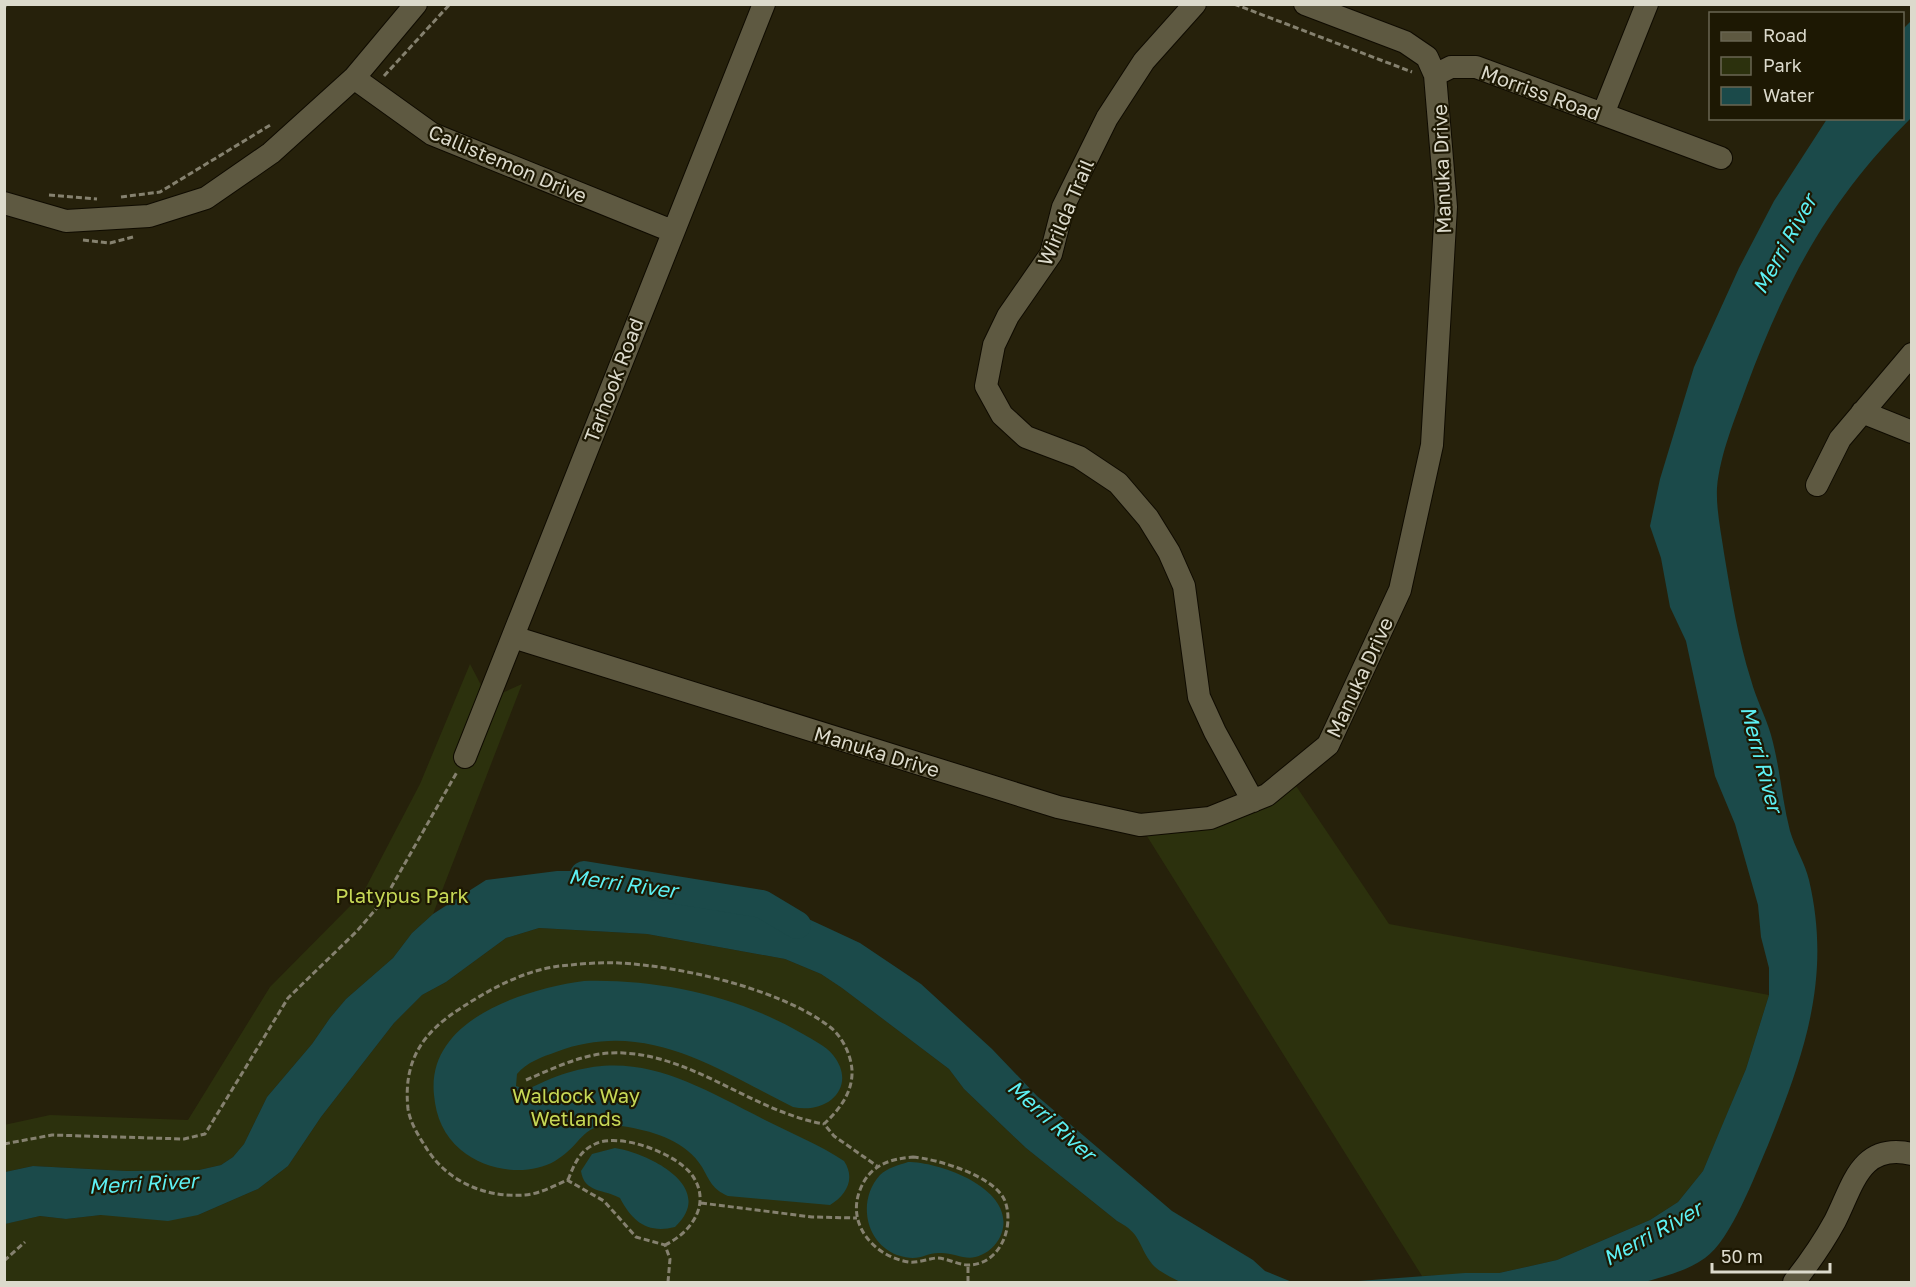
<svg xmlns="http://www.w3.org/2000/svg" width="1916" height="1287" viewBox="0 0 1916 1287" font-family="'Golos Text',sans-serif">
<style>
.green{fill:#2c310d}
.water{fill:#1b4a4a}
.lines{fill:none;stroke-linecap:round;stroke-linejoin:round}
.river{stroke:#1b4a4a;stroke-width:28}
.minor-casing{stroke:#0f0b00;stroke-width:24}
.path{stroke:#85816f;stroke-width:3;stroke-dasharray:6 3;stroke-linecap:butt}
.minor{stroke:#5e5941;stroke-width:22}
.labels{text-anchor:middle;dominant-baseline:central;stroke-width:4.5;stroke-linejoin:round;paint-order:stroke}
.street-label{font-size:20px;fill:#dcdacc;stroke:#1d1803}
.park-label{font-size:20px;fill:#c7d856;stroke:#1d1803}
.water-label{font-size:21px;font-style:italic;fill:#5df0f3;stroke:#1d1803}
</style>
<rect width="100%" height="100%" fill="#26210b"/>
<!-- green -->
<path class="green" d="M470,664L481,685L502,693L522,684L433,914L412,933L393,958L346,999L330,1018L312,1044L267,1097L244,1144L233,1157L221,1165L199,1170L127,1171L33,1166L5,1172L4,1125L50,1115L188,1120L270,987L363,893L420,784Z
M1290,777L1389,924L1769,995L1746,1069L1703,1171L1678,1202L1650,1220L1557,1260L1499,1273L1422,1276L1140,825L1210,818Z
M539,928L647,934L785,959L821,974L842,988L949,1069L964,1089L1026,1148L1117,1221L1133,1229L1153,1265L1180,1282H5L4,1224L40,1216L66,1219L101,1215H198L258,1189L288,1166L321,1117L394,1023L422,995L446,982L506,938Z"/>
<!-- water -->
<path class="water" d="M1911,21V118C1829,200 1786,280 1746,388C1735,419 1720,454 1717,488C1716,509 1721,532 1724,553C1731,595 1738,639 1751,680C1756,699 1766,717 1771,735C1780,767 1782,800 1790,831C1795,848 1805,863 1809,880C1832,978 1804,1055 1768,1145C1755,1175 1731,1240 1705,1258C1687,1271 1665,1276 1645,1282H1345L1465,1273H1499L1557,1260L1650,1220L1678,1202L1703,1171L1729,1109L1746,1069L1769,995V968L1761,937L1758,905L1735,824L1715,776L1686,641L1670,607L1661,558L1650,526L1660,479L1694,367L1739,268L1774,201L1827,119L1902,118L1903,29Z
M557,871H584L633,884L679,887L718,894L802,916L860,943L921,984L992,1049L1037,1096L1172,1211L1253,1260L1265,1271L1292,1282H1180C1171,1277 1159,1272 1152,1264C1137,1244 1142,1234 1117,1221L1026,1148L964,1089L949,1069L842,988L821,974L785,959L647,934L539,928L506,938L446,982L422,995L394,1023L321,1117L288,1166L258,1189L198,1215L168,1221L101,1215L66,1219L40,1216L5,1224V1172L33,1166L127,1171L199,1170L221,1165L233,1157L244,1144L267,1097L312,1044L330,1018L346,999L393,958L412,933L433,914L486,880Z
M584,981C659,979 738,996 803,1034C813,1040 826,1046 833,1055C858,1086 828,1115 793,1107C716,1069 646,1018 556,1052C542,1057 527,1062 517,1074L516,1086L527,1090C623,1039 680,1077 767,1121C793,1134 820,1145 844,1161C856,1179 846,1195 830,1205L728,1196C712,1189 710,1181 702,1167C687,1142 656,1132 628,1127C579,1119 587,1142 555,1161C527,1177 486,1171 461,1150C444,1136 436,1117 434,1095C426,1019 525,989 584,981Z
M615,1148C648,1153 718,1187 675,1227C647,1234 632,1221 620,1198C604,1189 584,1193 581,1171L592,1154Z
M908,1162C941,1162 1015,1189 1002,1232C999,1242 991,1251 981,1255C967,1262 956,1253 941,1253C924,1252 921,1263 897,1255C865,1243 857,1200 880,1175C887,1168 899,1165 908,1162Z"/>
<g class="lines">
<!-- river -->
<path class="river" d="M584,875L762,904L797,925"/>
<!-- minor casing -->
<g class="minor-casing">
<path id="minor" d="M1195,4L1144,61L1107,118L1063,207L1051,254L1008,316L994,345L986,386L1002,415L1026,437L1079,457L1118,483L1148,518L1169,552L1184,586L1199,697L1215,732L1253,801
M1435,75L1451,67H1476L1721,158
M354,78L432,134L672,231
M1603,114L1647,4
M4,203L66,221L149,216L206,198L271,153L354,78L416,4
M1862,412L1912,432
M1817,485L1840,439L1912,354
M513,637L1058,807L1140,825L1210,818L1267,795L1328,745L1400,590L1432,445L1446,207L1435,75L1427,57L1405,42L1305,4
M465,757L764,4
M1794,1282C1809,1263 1823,1243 1835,1221C1853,1186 1860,1142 1912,1154"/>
</g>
<!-- path -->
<path class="path" d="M1234,4L1412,72
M4,9L6,4
M384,76L450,4
M49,195L97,199
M121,197L160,192L272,124
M83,240L110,243L133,237
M526,1080C552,1069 580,1055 609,1053C688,1049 749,1111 824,1124
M4,1144L52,1135L184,1139L205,1134L288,998L356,932L384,900L457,772
M913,1157C937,1159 995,1176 1005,1201C1015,1228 999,1266 967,1265C956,1264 947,1258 936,1258C927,1259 918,1263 909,1262C875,1257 846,1225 860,1190C869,1166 888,1159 913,1157Z
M568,1180C574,1165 579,1151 595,1144C619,1132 676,1153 692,1175C712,1203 692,1232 665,1245
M701,1203L812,1217L857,1218
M4,1261L25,1242
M668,1282L670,1259L665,1245L636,1237L604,1201L567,1180C554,1186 539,1194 525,1195C484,1198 446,1181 425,1146C418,1135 410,1122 408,1109C403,1061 422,1033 461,1008C490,989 525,970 560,966C579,964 600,962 619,963C680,966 781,989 830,1027C842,1036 851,1055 852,1070C853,1092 840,1109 824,1124L834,1136L877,1166
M968,1282V1265"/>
<!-- minor -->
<use href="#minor" class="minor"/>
</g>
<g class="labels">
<!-- street labels -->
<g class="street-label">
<text transform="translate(1541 92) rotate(20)">Morriss Road</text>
<text transform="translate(508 163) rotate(23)">Callistemon Drive</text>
<text transform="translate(1441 169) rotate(-92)">Manuka Drive</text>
<text transform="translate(1065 212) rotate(-67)">Wirilda Trail</text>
<text transform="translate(613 380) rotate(-69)">Tarhook Road</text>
<text transform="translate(1359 677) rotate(-65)">Manuka Drive</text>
<text transform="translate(877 751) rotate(17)">Manuka Drive</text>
</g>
<!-- park labels -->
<g class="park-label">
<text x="402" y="895">Platypus Park</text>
<text x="576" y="1095">Waldock Way<tspan x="576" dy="23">Wetlands</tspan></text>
</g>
<!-- water labels -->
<g class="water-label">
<text transform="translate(1784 244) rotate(-61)">Merri River</text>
<text transform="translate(1762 759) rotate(75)">Merri River</text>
<text transform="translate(623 883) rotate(8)">Merri River</text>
<text transform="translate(1052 1120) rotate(42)">Merri River</text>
<text transform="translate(143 1183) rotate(-3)">Merri River</text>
<text transform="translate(1652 1233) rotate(-29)">Merri River</text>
</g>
</g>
<!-- border -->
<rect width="1916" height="1287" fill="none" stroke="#dcdacc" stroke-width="12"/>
<!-- legend -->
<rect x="1709" y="12" width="195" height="108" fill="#1d1803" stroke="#696653" stroke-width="1.5"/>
<rect x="1721" y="32" width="30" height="9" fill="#5e5941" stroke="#696653" stroke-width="1.5"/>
<text x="1763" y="42" font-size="18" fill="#dcdacc">Road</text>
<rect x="1721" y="57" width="30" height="18" fill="#2c310d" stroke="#696653" stroke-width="1.5"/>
<text x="1763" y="72" font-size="18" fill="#dcdacc">Park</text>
<rect x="1721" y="87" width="30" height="18" fill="#1b4a4a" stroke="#696653" stroke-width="1.5"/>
<text x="1763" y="102" font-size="18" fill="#dcdacc">Water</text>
<!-- scale -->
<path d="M1712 1263v9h118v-9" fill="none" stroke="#dcdacc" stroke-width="3"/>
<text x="1721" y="1263" font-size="18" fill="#dcdacc" stroke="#1d1803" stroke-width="4.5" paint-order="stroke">50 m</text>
</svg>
